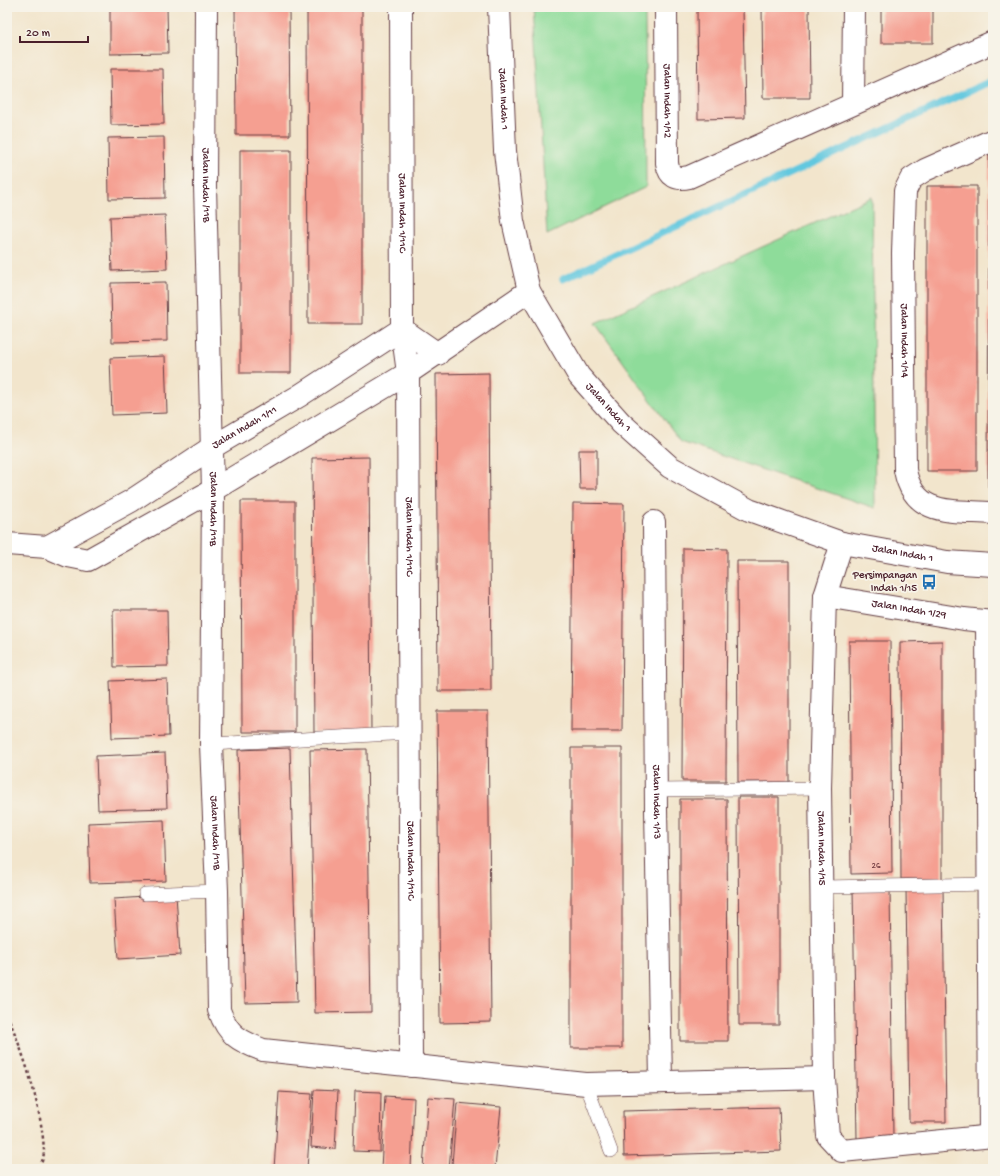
<svg xmlns="http://www.w3.org/2000/svg" width="1000" height="1176" viewBox="0 0 1000 1176" font-family="'Gochi Hand',sans-serif">
<style>
.green{fill:#8edc9a;stroke:#6c7e62}
.lines{fill:none;stroke-linecap:round;stroke-linejoin:round}
.stream{stroke:#62c8df;stroke-width:7}
.building{fill:#f59f91}
.service-casing{stroke:#633d43;stroke-width:14}
.minor-casing{stroke:#633d43;stroke-width:24}
.tertiary-casing{stroke:#633d43;stroke-width:24}
.path{stroke:#633d43;stroke-width:2.5;stroke-dasharray:3 3;stroke-linecap:butt}
.service{stroke:#fff;stroke-width:13}
.minor{stroke:#fff;stroke-width:22}
.tertiary{stroke:#fff;stroke-width:22}
.labels{text-anchor:middle;dominant-baseline:central;stroke-width:3.5;stroke-linejoin:round;paint-order:stroke}
.number-label{font-size:9px;fill:#753f44}
.street-label{font-size:11px;fill:#4a1f2b;stroke:#f7f3e8}
.poi-label{font-size:11px;fill:#4a1f2b;stroke:#f7f3e8;text-anchor:end}
</style>
<rect width="100%" height="100%" fill="#f7f3e8"/>
<filter id="ink" filterUnits="userSpaceOnUse"><feTurbulence type="fractalNoise" baseFrequency=".025" numOctaves="2"/><feDisplacementMap in="SourceGraphic" scale="8" xChannelSelector="R" yChannelSelector="G"/><feConvolveMatrix kernelMatrix="1 2 1 2 8 2 1 2 1" color-interpolation-filters="sRGB"/></filter>
<filter id="wash" filterUnits="userSpaceOnUse"><feTurbulence type="fractalNoise" baseFrequency=".012" numOctaves="4" result="noise"/><feDisplacementMap in="SourceGraphic" scale="16" xChannelSelector="R" yChannelSelector="G"/><feGaussianBlur stdDeviation="0.9" result="paint"/><feColorMatrix in="noise" values="0 0 0 0 0 0 0 0 0 0 0 0 0 0 0 0 0 1.4 0 .05"/><feComposite in="paint" operator="in"/></filter>
<g filter="url(#wash)">
<rect width="100%" height="100%" fill="#f2e5cc"/>
<!-- green -->
<path class="green" d="M534,7H645L646,187L547,235Z
M872,197L875,508L681,442L595,323Z"/>
<g class="lines">
<!-- stream -->
<path class="stream" d="M563,279L993,80"/>
</g>
<g id="blocks">
<!-- building -->
<path class="building" d="M110,7H167L168,53L110,54Z
M235,7H289L290,135H236Z
M307,7H362V324H308Z
M697,7H743L745,118L698,119Z
M762,7H809L810,98H763Z
M881,7H933V43H881Z
M110,69H163L164,124L111,125Z
M164,137L165,198L109,199L108,138Z
M240,150H291V373H240Z
M989,155H993V487H988Z
M927,186H977V471H927Z
M165,215L167,269L112,271L110,217Z
M166,282L167,341L112,342L111,283Z
M165,356L167,413L112,415L110,358Z
M489,373L491,691H438L436,374Z
M579,450H597V489H580Z
M369,457L371,733H314L312,458Z
M241,501H295V732H242Z
M573,503L624,504L622,731H571Z
M683,548L727,549L726,781H682Z
M737,561H789V782H738Z
M113,610H167L168,666L114,667Z
M849,641H890L892,873L851,874Z
M942,641V879H901L900,642Z
M167,679L169,736L112,738L110,681Z
M437,711H488L491,1022L440,1023Z
M290,748L297,1002L245,1003L238,750Z
M571,748H622V1048H571Z
M367,749L371,1012L315,1013L310,750Z
M165,753L167,808L98,810L96,756Z
M738,797H779V1025H739Z
M680,799H727L728,1041H680Z
M164,820L166,881L90,883L88,823Z
M943,887L946,1122H909L906,888Z
M853,888H890L893,1138L857,1139Z
M176,895L180,955L118,959L114,899Z
M314,1090L338,1091L335,1149L311,1147Z
M355,1091L381,1092L380,1152L353,1151Z
M279,1092L312,1094L307,1169H274Z
M385,1096L414,1098L411,1169H381Z
M428,1097L455,1099L449,1169H423Z
M457,1103L501,1107L495,1168L452,1164Z
M779,1107L781,1151L624,1156L623,1111Z"/>
</g>
</g>
<g filter="url(#ink)">
<use href="#blocks" fill-opacity="0" stroke="#633d43" stroke-width="1"/>
<g class="lines">
<!-- service casing -->
<g class="service-casing">
<path id="service" d="M211,744L409,733
M657,790L820,788
M822,887L993,884
M145,894L217,891
M586,1084L611,1151"/>
</g>
<!-- minor casing -->
<g class="minor-casing">
<g id="minor">
<path id="s1" d="M206,7L205,186L213,490L211,744L217,891L219,1010C228,1035 239,1041 263,1050L586,1084L824,1078"/>
<path id="s2" d="M401,7L402,329L408,373L411,1066"/>
<path id="s3" d="M666,7L667,163C669,177 677,180 689,177L993,42"/>
<path d="M853,103L854,7"/>
<path id="s4" d="M993,140L925,170L911,179L905,191L903,253L905,470C914,518 954,510 993,513"/>
<path id="s5" d="M654,522L656,810L661,1081"/>
<path id="s6" d="M842,543L825,596L820,788L824,1078L828,1136L842,1151L993,1136"/>
<path d="M7,544L47,547L68,556L88,560L213,490L408,373L529,291"/>
<path id="s7" d="M47,547L131,501L211,448L299,396L402,329L438,354"/>
<path id="s8" d="M825,596L964,619L993,622"/>
<path d="M987,622L990,1136"/>
</g>
</g>
<!-- tertiary casing -->
<g class="tertiary-casing">
<g id="tertiary">
<path id="s9" d="M499,7L505,151L513,221L529,291L579,376L621,423L670,467L749,510L842,543L947,562L993,565"/>
</g>
</g>
<!-- path -->
<path class="path" d="M7,1015C24,1053 42,1109 44,1151C44,1157 41,1164 39,1169"/>
<!-- service -->
<use href="#service" class="service"/>
<!-- minor -->
<use href="#minor" class="minor"/>
<!-- tertiary -->
<use href="#tertiary" class="tertiary"/>
</g>
</g>
<!-- icons -->
<defs>
<g id="bus-bare" transform="scale(1.2)"><path d="M-5-6H5V4H4V6H2V4H-2V6H-4V4H-5ZM-3.5-4V0h7V-4ZM-3.5 1.2v1.5H-2V1.2ZM2 1.2v1.5H3.5V1.2Z" fill="#1f6fb2" stroke="#f7f3e8" stroke-width="2.5" paint-order="stroke"/></g>
</defs>
<g fill-rule="evenodd">
<use href="#bus-bare" x="929" y="582"/>
</g>
<g class="labels">
<!-- number labels -->
<g class="number-label">
<text x="876" y="866">26</text>
</g>
<!-- street labels -->
<g class="street-label">
<text stroke="none"><textPath href="#s9" startOffset="92">Jalan Indah 1</textPath></text>
<text stroke="none"><textPath href="#s3" startOffset="94">Jalan Indah 1/12</textPath></text>
<text stroke="none"><textPath href="#s1" startOffset="178">Jalan Indah /11B</textPath></text>
<text stroke="none"><textPath href="#s2" startOffset="206">Jalan Indah 1/11C</textPath></text>
<text stroke="none"><textPath href="#s4" startOffset="254">Jalan Indah 1/14</textPath></text>
<text stroke="none"><textPath href="#s9" startOffset="428">Jalan Indah 1</textPath></text>
<text stroke="none"><textPath href="#s7" startOffset="231">Jalan Indah 1/11</textPath></text>
<text stroke="none"><textPath href="#s1" startOffset="502">Jalan Indah /11B</textPath></text>
<text stroke="none"><textPath href="#s2" startOffset="530">Jalan Indah 1/11C</textPath></text>
<text stroke="none"><textPath href="#s9" startOffset="764">Jalan Indah 1</textPath></text>
<text stroke="none"><textPath href="#s8" startOffset="85">Jalan Indah 1/29</textPath></text>
<text stroke="none"><textPath href="#s5" startOffset="280">Jalan Indah 1/13</textPath></text>
<text stroke="none"><textPath href="#s1" startOffset="826">Jalan Indah /11B</textPath></text>
<text stroke="none"><textPath href="#s6" startOffset="308">Jalan Indah 1/15</textPath></text>
<text stroke="none"><textPath href="#s2" startOffset="854">Jalan Indah 1/11C</textPath></text>
</g>
<!-- poi labels -->
<g class="poi-label">
<text x="917" y="576">Persimpangan<tspan x="917" dy="13">Indah 1/15</tspan></text>
</g>
</g>
<!-- margin -->
<rect width="1000" height="1176" fill="none" stroke="#f7f3e8" stroke-width="24"/>
<!-- scale -->
<path d="M20 36v6h68v-6" fill="none" stroke="#4a1f2b" stroke-width="2"/>
<text x="26" y="36" font-size="12" fill="#4a1f2b" stroke="#f7f3e8" stroke-width="3" paint-order="stroke">20 m</text>
</svg>
